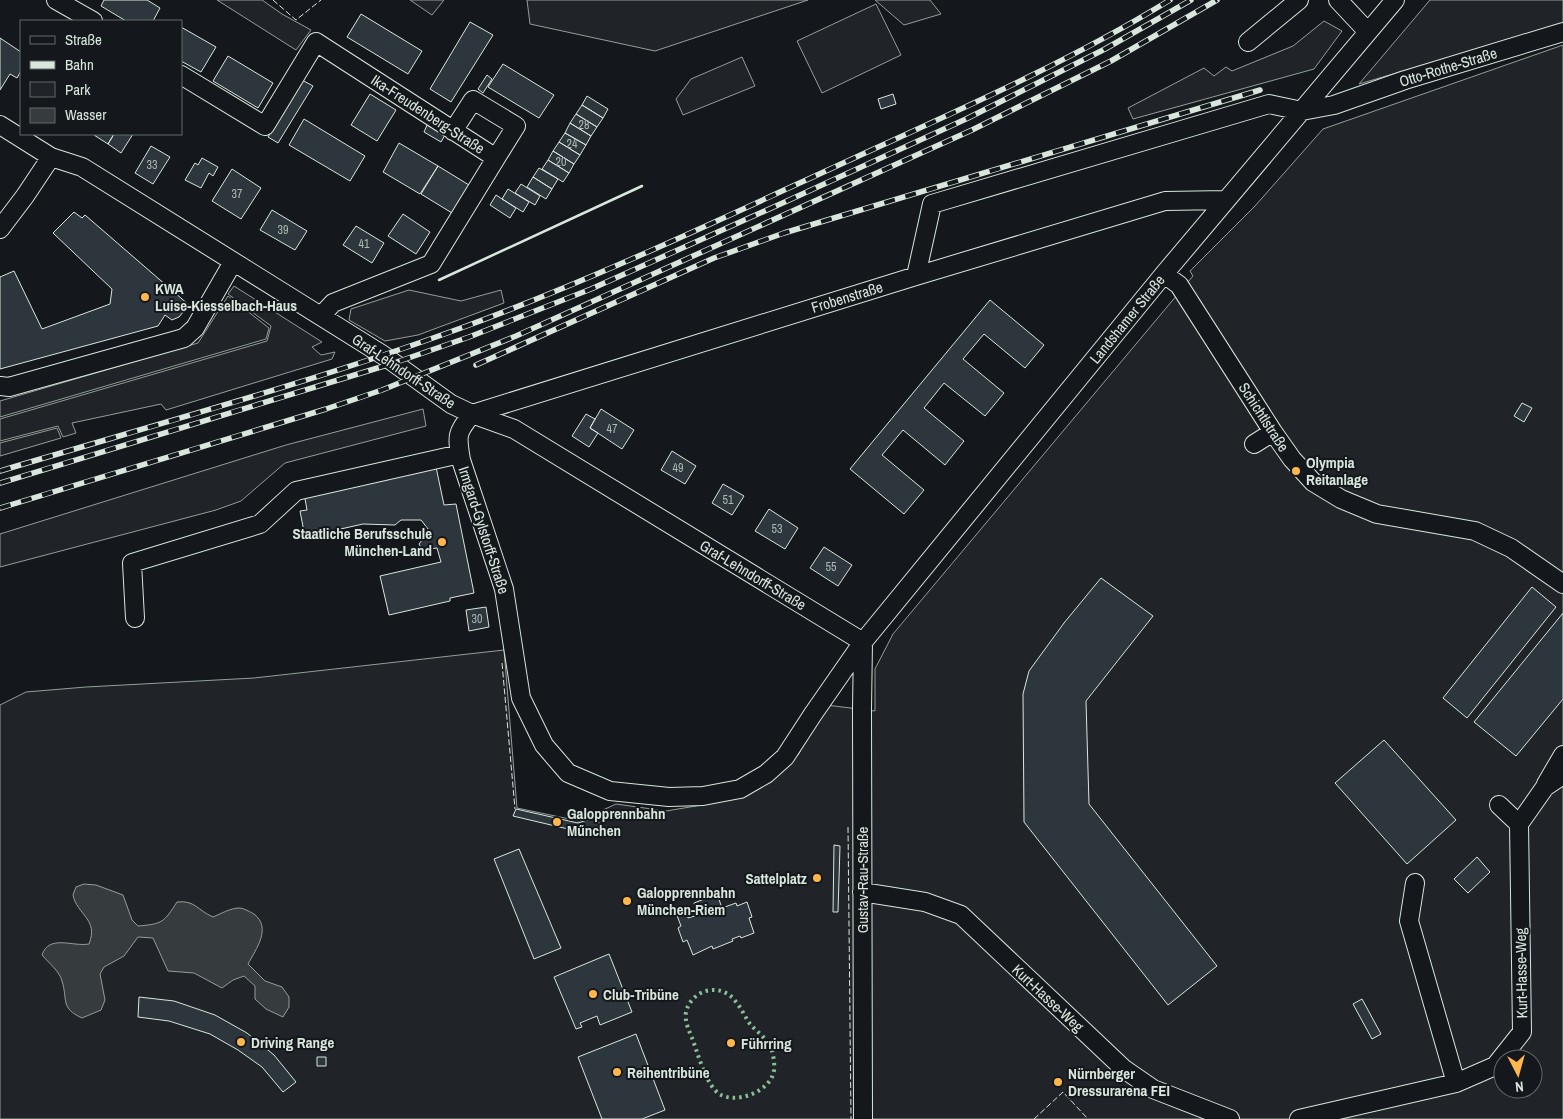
<svg xmlns="http://www.w3.org/2000/svg" width="1563" height="1119" viewBox="0 0 1563 1119" font-family="'Archivo Narrow',sans-serif">
<style>
.green{fill:#202428;stroke:#939e99;fill-rule:evenodd}
.water{fill:#363b3e;stroke:#939e99}
.building{fill:#2c363c;stroke:#d8e6dc}
.lines{fill:none;stroke-linecap:round;stroke-linejoin:round}
.minor-casing{stroke:#d8e6dc;stroke-width:20}
.minor{stroke:#14181c;stroke-width:18}
.rail-casing{stroke:#d8e6dc;stroke-width:5.5}
.rail{stroke:#14181c;stroke-width:4;stroke-dasharray:11;stroke-linecap:butt}
.hedge{stroke:#8ac095;stroke-width:4;stroke-dasharray:2.5 4;stroke-linecap:butt}
.fence{stroke:#d8e6dc;stroke-width:1;stroke-dasharray:6 2.5;stroke-linecap:butt}
.wall{stroke:#d8e6dc;stroke-width:2.5}
.poi-dot{fill:#ffb74d;stroke:#14181c;stroke-width:2}
.labels{text-anchor:middle;dominant-baseline:central;stroke-width:4;stroke-linejoin:round;paint-order:stroke}
.number-label{font-size:12px;fill:#adbab4}
.street-label{font-size:15px;fill:#d8e6dc;stroke:#14181c}
.poi-label{font-size:15px;font-weight:bold;fill:#d8e6dc;stroke:#14181c;text-anchor:start}
</style>
<rect width="100%" height="100%" fill="#14181c"/>
<!-- green -->
<path class="green" d="M217,0H262L282,14L311,30L296,50Z
M410,0H444L432,15Z
M527,0H808L655,51L530,24Z
M875,0H930L941,14L904,25Z
M1430,0H1563V24L1359,84Z
M876,4L901,55L822,93L797,41Z
M1324,21L1342,31L1314,69L1133,119L1128,108L1204,68L1214,76L1226,67L1232,71L1293,46Z
M1563,45V1119H0V705L26,692L86,687L254,678L504,650L517,808L579,821L616,804L666,811L708,804L771,780L798,755L826,705L875,711V669L893,634L1193,276L1190,271L1255,206L1323,129ZM1503,1059H1533V1089H1503Z
M742,57L755,86L683,115L676,99L691,79Z
M234,286L322,342L312,347L321,355L335,352L332,359L166,410L161,404L72,423L76,433L63,437L58,426L0,441V419L267,341L271,326L228,294Z
M409,290L461,301L501,290L504,303L418,335L385,341L349,320L351,309Z
M228,296L269,328L266,339L0,417V401L198,343Z
M423,409L426,426L285,463L241,501L216,510L0,567V534L286,445Z
M57,428L61,438L0,456V443Z"/>
<!-- water -->
<path class="water" d="M84,884L96,885L123,895L132,920L138,926C163,924 164,922 177,902C195,900 197,910 213,917C220,914 231,908 239,908C244,908 250,912 254,914C272,928 256,949 248,964L265,981L282,987L289,997V1007L283,1017L266,1009L255,999V986L244,976L233,980L222,988L194,973L168,971L153,938L138,937L124,956L104,967L100,974L105,1000L101,1010L82,1018C60,1008 68,1000 62,981C60,972 49,963 42,955C49,934 73,947 89,944C99,919 77,915 73,895L76,887Z"/>
<!-- building -->
<path class="building" d="M104,0H147L160,8L153,21H126L101,6Z
M361,14L422,51L408,74L347,37Z
M470,22L493,35L451,102L430,89Z
M181,27L216,47L201,72L181,61Z
M0,38L21,52V71L17,78L10,74L0,90Z
M228,56L273,83L258,108L213,81Z
M503,64L554,95L539,118L488,87Z
M487,75L492,79L483,93L478,89Z
M302,80L313,86L278,143L268,137Z
M370,94L396,110L377,141L351,125Z
M893,94L896,104L881,109L878,99Z
M587,96L608,109L603,118L582,105Z
M582,105L603,118L597,127L576,114Z
M576,114L597,127L591,136L570,123Z
M304,119L365,156L350,181L289,145Z
M570,123L591,136L586,145L565,133Z
M427,125L445,135L441,142L424,132Z
M565,133L586,145L580,155L559,142Z
M95,134H114L108,144L94,135Z
M114,134H133L121,153L108,144Z
M559,142L580,155L574,164L553,151Z
M399,143L438,166L420,194L383,172Z
M151,146L170,157L153,184L135,173Z
M553,151L574,164L569,173L548,160Z
M202,158L218,167L213,176L209,173L201,188L185,180L195,163L198,165Z
M548,160L569,173L563,182L542,169Z
M438,166L469,185L452,213L421,194Z
M539,168L558,179L552,189L533,177Z
M232,169L261,188L241,219L212,201Z
M533,177L552,189L546,199L527,187Z
M521,184L540,196L535,205L515,193Z
M508,189L529,202L523,212L502,199Z
M496,195L516,208L510,218L490,205Z
M272,210L307,231L295,250L260,230Z
M74,212L82,218L85,215L189,305L179,317L172,320L165,315L158,326L0,369V277L14,271L42,329L110,304L112,289L53,233Z
M403,214L430,232L416,254L388,236Z
M356,226L384,243L372,263L343,245Z
M990,300L1044,345L1025,368L984,334L963,359L1004,393L985,416L944,383L924,408L964,441L945,465L903,430L882,455L924,490L904,514L850,469Z
M1522,403L1532,408L1524,422L1514,416Z
M601,409L634,430L622,449L590,428Z
M586,414L595,419L590,428L598,433L589,447L572,436Z
M672,451L696,466L685,484L661,470Z
M436,467L444,505L456,504L474,593L450,598V601L389,615L380,576L441,562L437,548L422,550L419,544L422,540L430,539L428,529L421,520H401L395,525L363,524L305,537L300,511L307,510L304,493Z
M723,484L744,496L732,515L712,503Z
M769,509L798,528L785,549L755,531Z
M824,547L852,565L838,586L810,568Z
M1101,578L1153,616L1086,701L1089,804L1217,966L1168,1005L1024,822L1023,694L1029,671L1064,623Z
M1532,587L1556,607L1467,718L1443,698Z
M486,607L489,627L469,631L466,610Z
M1563,613V699L1516,756L1474,722Z
M1384,740L1456,820L1407,864L1335,783Z
M516,809L578,823L596,817L601,827L585,833L513,816Z
M834,845L840,846L838,912H833Z
M519,849L561,948L534,959L494,859Z
M1477,857L1490,872L1468,893L1454,879Z
M717,894L722,908L736,903L737,906L747,902L752,917L749,918L754,933L741,938L740,936L732,939L733,941L713,949L712,946L693,955L687,940L683,942L678,928L681,926L676,913L685,910L688,918L698,915L694,903Z
M609,954L632,1012L600,1025L597,1016L580,1023L582,1027L576,1029L554,977Z
M139,997L174,1001L215,1015L247,1033L274,1055L296,1082L283,1092L262,1067L238,1050L210,1034L169,1021L138,1017Z
M1362,999L1381,1034L1372,1039L1353,1004Z
M636,1034L665,1110L642,1119H602L578,1057Z
M317,1057H326V1066H317Z"/>
<g class="lines">
<!-- minor casing -->
<g class="minor-casing">
<path id="minor" d="M56,0L93,21
M1338,0L1368,32
M1248,42L1299,0
M181,75L265,126L316,42L496,158L431,264L333,303L321,316
M0,125L51,157L82,167L383,355L451,404L472,414L514,429L863,642
M453,131L473,100L516,126L496,158
M0,229L25,196L51,157
M1164,274L1179,285L1273,432L1292,459L1313,482L1341,499L1377,514L1475,531L1511,548L1563,584
M916,276L932,204L1269,104L1302,111L1334,105L1405,80L1563,32
M0,386L9,387L184,338L195,328L233,262
M472,414C456,433 457,436 461,460L504,589L521,698L544,745L568,773L610,791L669,797L703,796L740,789L766,774L785,757L813,714L863,642L1164,274L1395,0
M472,414L916,276L1165,201L1226,200
M1254,444L1273,432
M135,618L132,563L260,524L296,491L460,454
M1546,784L1563,755
M1499,805L1519,824
M1415,883L1409,921L1456,1083
M862,892L925,902L961,915L1124,1069L1153,1089L1230,1119
M863,1119L862,709L863,642
M1299,1119L1456,1083L1495,1066L1522,1032L1519,824L1545,787L1563,775"/>
</g>
<!-- minor -->
<use href="#minor" class="minor"/>
<!-- rail casing -->
<g class="rail-casing">
<path id="rail" d="M476,365L714,258L784,233L1260,90
M0,471C154,425 310,383 461,328C595,279 723,218 852,159C959,110 1069,62 1170,0
M0,483L394,363L469,337L591,289L787,201L966,119L1105,49L1191,0
M0,508L326,409L382,390L516,336L972,130L1111,61L1217,0"/>
</g>
<!-- rail -->
<use href="#rail" class="rail"/>
<!-- hedge -->
<path class="hedge" d="M764,1038C760,1033 754,1029 750,1024C745,1017 742,1009 736,1002C726,987 705,986 693,999C681,1012 686,1024 692,1038C698,1053 706,1087 721,1095C739,1104 772,1090 774,1070C775,1063 773,1054 771,1047"/>
<!-- fence -->
<path class="fence" d="M273,0L296,20L321,0
M502,663L515,809
M848,827L851,1119
M1034,1119L1063,1092L1088,1119"/>
<!-- wall -->
<path class="wall" d="M439,280L642,186"/>
</g>
<!-- markers -->
<g class="poi-dot">
<circle cx="145" cy="297" r="5"/>
<circle cx="1296" cy="471" r="5"/>
<circle cx="442" cy="542" r="5"/>
<circle cx="557" cy="822" r="5"/>
<circle cx="817" cy="878" r="5"/>
<circle cx="627" cy="901" r="5"/>
<circle cx="593" cy="994" r="5"/>
<circle cx="241" cy="1042" r="5"/>
<circle cx="731" cy="1043" r="5"/>
<circle cx="617" cy="1072" r="5"/>
<circle cx="1058" cy="1082" r="5"/>
</g>
<g class="labels">
<!-- number labels -->
<g class="number-label">
<text x="584" y="125">28</text>
<text x="572" y="144">24</text>
<text x="561" y="162">20</text>
<text x="152" y="165">33</text>
<text x="237" y="194">37</text>
<text x="283" y="230">39</text>
<text x="364" y="244">41</text>
<text x="612" y="429">47</text>
<text x="678" y="468">49</text>
<text x="728" y="500">51</text>
<text x="777" y="529">53</text>
<text x="831" y="567">55</text>
<text x="477" y="619">30</text>
</g>
<!-- street labels -->
<g class="street-label">
<text transform="translate(1448 67) rotate(-17)">Otto-Rothe-Straße</text>
<text transform="translate(428 114) rotate(33)">Ika-Freudenberg-Straße</text>
<text transform="translate(847 297) rotate(-17)">Frobenstraße</text>
<text transform="translate(1127 319) rotate(-51)">Landshamer Straße</text>
<text transform="translate(404 371) rotate(34)">Graf-Lehndorff-Straße</text>
<text transform="translate(1264 417) rotate(57)">Schichtlstraße</text>
<text transform="translate(484 530) rotate(72)">Irmgard-Gylstorff-Straße</text>
<text transform="translate(753 575) rotate(31)">Graf-Lehndorff-Straße</text>
<text transform="translate(862 880) rotate(-90)">Gustav-Rau-Straße</text>
<text transform="translate(1521 973) rotate(-91)">Kurt-Hasse-Weg</text>
<text transform="translate(1048 998) rotate(43)">Kurt-Hasse-Weg</text>
</g>
<!-- poi labels -->
<g class="poi-label">
<text x="155" y="288">KWA<tspan x="155" dy="17">Luise-Kiesselbach-Haus</tspan></text>
<text x="1306" y="462">Olympia<tspan x="1306" dy="17">Reitanlage</tspan></text>
<text x="432" y="533" text-anchor="end">Staatliche Berufsschule<tspan x="432" dy="17">München-Land</tspan></text>
<text x="567" y="813">Galopprennbahn<tspan x="567" dy="17">Műnchen</tspan></text>
<text x="807" y="878" text-anchor="end">Sattelplatz</text>
<text x="637" y="892">Galopprennbahn<tspan x="637" dy="17">München-Riem</tspan></text>
<text x="603" y="994">Club-Tribüne</text>
<text x="251" y="1042">Driving Range</text>
<text x="741" y="1043">Führring</text>
<text x="627" y="1072">Reihentribüne</text>
<text x="1068" y="1073">Nürnberger<tspan x="1068" dy="17">Dressurarena FEI</tspan></text>
</g>
</g>
<!-- legend -->
<rect x="20" y="20" width="162" height="115" fill="#14181c" stroke="#626a69"/>
<rect x="30" y="36" width="25" height="8" fill="#14181c" stroke="#626a69"/>
<text x="65" y="45" font-size="15" fill="#d8e6dc">Straße</text>
<rect x="30" y="61" width="25" height="8" fill="#d8e6dc" stroke="#626a69"/>
<text x="65" y="70" font-size="15" fill="#d8e6dc">Bahn</text>
<rect x="30" y="82" width="25" height="15" fill="#202428" stroke="#626a69"/>
<text x="65" y="95" font-size="15" fill="#d8e6dc">Park</text>
<rect x="30" y="108" width="25" height="15" fill="#363b3e" stroke="#626a69"/>
<text x="65" y="120" font-size="15" fill="#d8e6dc">Wasser</text>
<!-- north arrow -->
<g transform="translate(1518 1074) rotate(174)"><circle r="24" fill="#14181c" stroke="#626a69"/>
<path d="M0-4L9 19L0 12L-9 19Z" fill="#ffb74d"/>
<text y="-8" font-size="14" font-weight="bold" text-anchor="middle" fill="#d8e6dc">N</text>
</g>
</svg>
